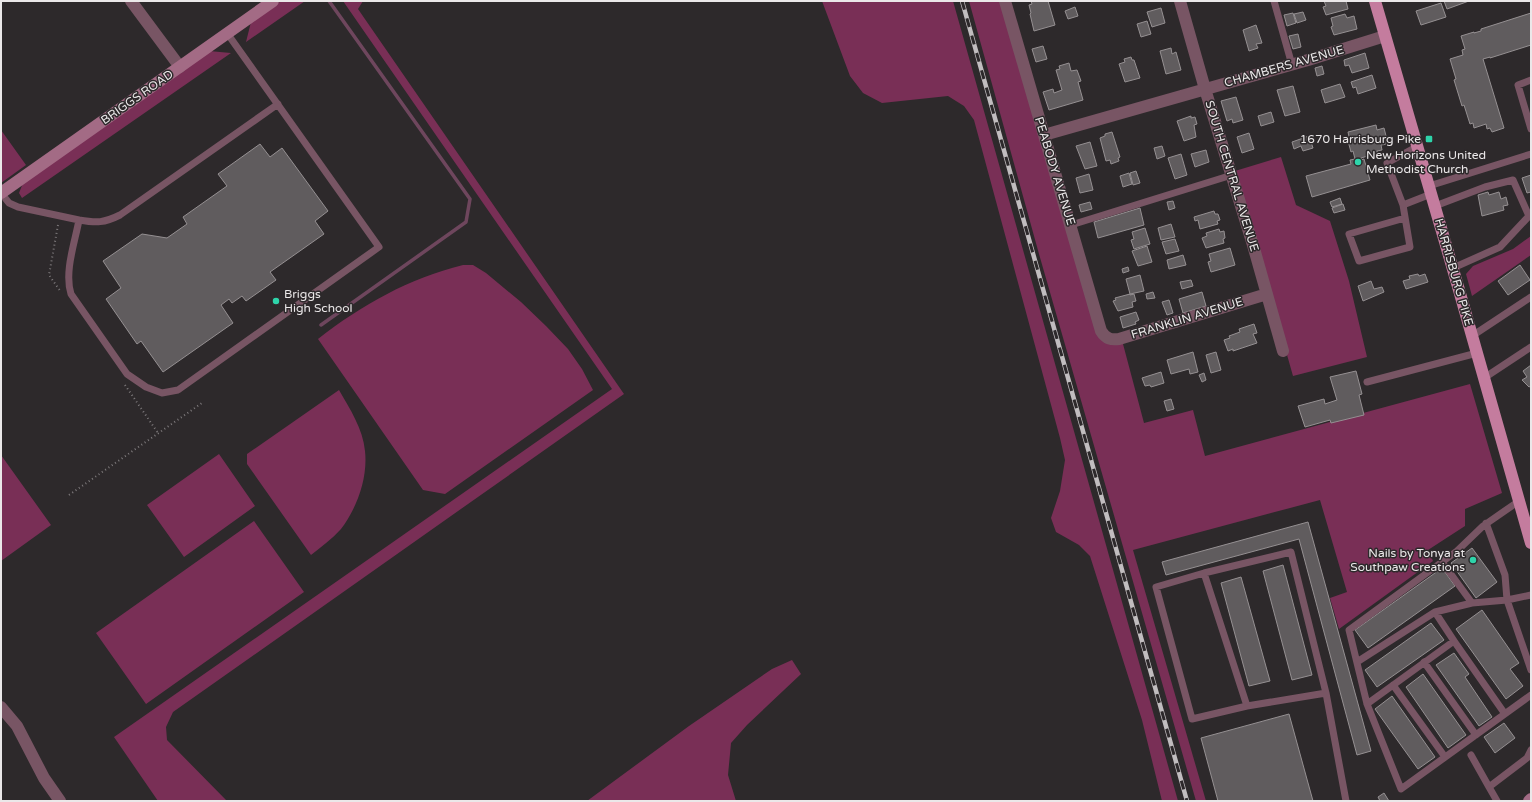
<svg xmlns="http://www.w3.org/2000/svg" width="1532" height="802" viewBox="0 0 1532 802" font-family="'Varela Round',sans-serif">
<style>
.green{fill:#792f56}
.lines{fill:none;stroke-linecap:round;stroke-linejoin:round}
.stream{stroke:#6e465d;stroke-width:3.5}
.building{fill:#605c5e;stroke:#959092}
.path{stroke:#7e7a7c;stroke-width:2;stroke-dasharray:1 3;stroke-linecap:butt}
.lane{stroke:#785564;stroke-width:7}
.street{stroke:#785564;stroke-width:12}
.secondary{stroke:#a36b85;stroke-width:12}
.primary{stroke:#c47c9e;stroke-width:12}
.rail-casing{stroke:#c1bdbf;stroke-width:4.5}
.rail{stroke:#2d292b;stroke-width:3;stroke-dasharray:9;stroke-linecap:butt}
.poi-dot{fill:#2ed4aa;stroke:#2d292b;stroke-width:1.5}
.labels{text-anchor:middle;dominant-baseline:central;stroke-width:3;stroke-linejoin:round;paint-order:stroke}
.street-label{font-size:12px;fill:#ebe8e9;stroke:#2d292b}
.poi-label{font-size:12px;fill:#ebe8e9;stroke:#2d292b;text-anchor:end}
</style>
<rect width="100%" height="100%" fill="#2d292b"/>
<!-- green -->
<path class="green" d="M281,1H305L246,42L251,22Z
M343,1H363L358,9L624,394L173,712L166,727L167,740L227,801H158L114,737L612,389Z
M822,1H953L1178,801H1162L1142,720L1090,556L1079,545L1056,532L1051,518L1060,491L1065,460L1060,438L974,120L964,106L948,96L882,103L863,93L850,76Z
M969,1H1000L1095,327L1123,344L1144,423L1193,410L1205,456L1470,384L1502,493L1465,509V526L1428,550L1433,561L1339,629L1330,598L1347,592L1320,500L1133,550L1206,801H1196L1039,254Z
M209,51L231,53L22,198L19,193L23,183Z
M1,130L26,165L1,183Z
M1281,157L1296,205L1330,221L1349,281L1367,357L1293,376L1235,171Z
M1531,236V255L1472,296L1466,274L1473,266L1513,249Z
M463,265H473L486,273L521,302L546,326L568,349L582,369L593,390L445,494L423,490L318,339C363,304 408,279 463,265Z
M339,390C350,409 363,429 365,451C368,478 357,508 341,529C332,539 321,547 311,555L247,464V454Z
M219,454L255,506L184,557L147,505Z
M1,455L51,525L1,561Z
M254,521L304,592L146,704L96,633Z
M792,660L801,674L747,725L731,743L728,775L736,801H587L689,726L772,669Z"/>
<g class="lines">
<!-- stream -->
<path class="stream" d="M321,325L466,222L470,199L329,1"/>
</g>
<!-- building -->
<path class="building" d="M1031,1H1048L1055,25L1034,31L1030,14L1031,13L1029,5L1032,4Z
M1324,1H1346L1348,9L1326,15L1323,7L1326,6Z
M1444,1H1469L1447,9Z
M1441,3L1446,17L1421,25L1416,11Z
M1075,7L1078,16L1068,19L1065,11Z
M1161,8L1165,23L1152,27L1147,12Z
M1303,12L1306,20L1297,23L1294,14Z
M1293,13L1296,23L1287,26L1284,15Z
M1531,13V45L1490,58V57L1483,59L1504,128L1492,132L1490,128L1487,129L1486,124L1474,128L1473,123L1470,124L1464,105L1462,106L1454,80L1456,79L1450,59L1463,55L1462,50L1465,49L1461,36L1474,32V33L1481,31V29Z
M1345,14L1347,18L1354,16L1357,29L1334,35L1331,27L1333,26L1331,18Z
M1147,21L1151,34L1141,37L1137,24Z
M1256,25L1262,43L1256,44L1258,48L1249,51L1243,30Z
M1298,34L1301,47L1293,49L1289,36Z
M1043,46L1047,59L1036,62L1032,49Z
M1171,48L1172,54L1176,52L1181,70L1166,74L1160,51Z
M1365,53L1369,68L1352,73L1349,65L1345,66L1344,60Z
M1131,57L1132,60H1134L1140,78L1125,82L1119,64L1125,62L1124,59Z
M1069,63L1071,71L1077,70L1081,81L1078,82L1083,100L1049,110L1043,92L1053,89L1054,93L1062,90L1056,70L1060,69L1059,66Z
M1322,66L1324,74L1317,76L1315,68Z
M1372,75L1376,88L1358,94L1356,87L1353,88L1351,82Z
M1340,84L1345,97L1325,103L1321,90Z
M1293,86L1300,112L1285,116L1277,90Z
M1236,97L1243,120L1233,123L1232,119L1227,121L1221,101Z
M1271,112L1274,122L1261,126L1258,116Z
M1191,116V118L1195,117L1197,124L1194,125L1196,137L1184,141L1177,121Z
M1376,125L1377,130L1384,128L1388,144L1381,145L1382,150L1377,151L1378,153L1361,158V160L1364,159L1370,180L1312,197L1306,176L1351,164L1350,160L1355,159L1353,151L1351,152L1348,141H1350L1348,132Z
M1112,132L1120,157L1118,158L1119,161L1111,164L1110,160L1106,161L1100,138L1105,136V134Z
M1249,133L1254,149L1242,153L1237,137Z
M1309,136L1313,148L1303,151L1301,146L1294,149L1292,142Z
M1090,142L1097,166L1085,169L1076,146Z
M260,144L270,157L282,148L328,211L315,221L324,234L270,272L276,280L246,301L242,296L232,303L229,299L221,305L233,323L163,372L141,341L137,344L106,299L121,288L103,261L142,234L167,238L187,224L183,217L227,186L218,174Z
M1162,146L1165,156L1157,159L1154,148Z
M1206,150L1209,162L1195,167L1191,154Z
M1181,154L1187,175L1175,179L1168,158Z
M1136,171L1140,183L1133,185L1130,173Z
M1129,173L1132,184L1123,187L1120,176Z
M1089,174L1093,190L1080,193L1076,178Z
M1531,175V192L1527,193L1522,178Z
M1488,192L1489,195L1499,192L1501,199L1506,197L1508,205L1503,206L1504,210L1482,216L1478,195Z
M1340,198L1342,204L1332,207L1330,202Z
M1173,201L1175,208L1169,210L1167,202Z
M1090,202L1092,209L1081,212L1079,205Z
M1343,204L1345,210L1334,213L1332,208Z
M1140,208L1144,225L1098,238L1094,222Z
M1214,211L1215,214H1218L1220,220L1217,221L1218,224L1200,229L1198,220L1195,221L1194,217Z
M1171,224L1175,237L1161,240L1158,228Z
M1145,228L1150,244L1134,249L1131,240L1134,239L1132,232Z
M1219,229L1220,232L1224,231L1225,238L1223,239L1224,243L1206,248L1202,238L1207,236L1206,233Z
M1175,239L1179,251L1166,254L1162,242Z
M1147,246L1152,262L1138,266L1132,251Z
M1230,248L1235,265L1211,272L1208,262L1211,261L1209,254Z
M1183,255L1186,265L1169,269L1167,260Z
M1520,265L1530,280L1508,295L1498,281Z
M1128,267L1129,271L1123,273L1122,269Z
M1418,274L1419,276L1425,274L1428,282L1406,289L1403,281L1410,279L1409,276Z
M1140,275L1144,291L1130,294L1126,279Z
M1191,280L1193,286L1182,289L1180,282Z
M1371,281L1374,289L1382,287L1384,292L1363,301L1358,286Z
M1153,292L1155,298L1147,299L1146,294Z
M1202,292L1206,306L1183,313L1179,299Z
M1130,294V295L1134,294L1136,301L1132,302L1133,307L1118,311L1113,301L1116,300L1115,298Z
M1169,300L1173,313L1167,315L1162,302Z
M1136,312L1139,320L1135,322L1136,324L1123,328L1120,317Z
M1254,324L1257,333L1253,334L1257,343L1233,351V349L1228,351L1224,340L1230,338L1229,336L1240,332L1239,329Z
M1193,352L1198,372L1190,374L1189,369L1171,374L1167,360Z
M1216,352L1221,370L1211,373L1206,355Z
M1531,365V386L1529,387L1522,380L1527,377L1523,371Z
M1356,371L1362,394L1359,395L1364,415L1331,423L1330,420L1305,427L1298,406L1324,399L1325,404L1337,400L1330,377Z
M1161,372L1164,383L1151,387L1150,385L1145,386L1142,378Z
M1204,373L1206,380L1202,382L1199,375Z
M1171,399L1174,409L1167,411L1164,401Z
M1308,522L1371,751L1357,755L1299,539L1166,575L1162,562Z
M1472,548L1497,582L1476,598L1451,563Z
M1283,565L1312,675L1292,680L1263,571Z
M1442,568L1455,586L1368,648L1355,630Z
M1241,577L1270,681L1249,686L1221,583Z
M1482,610L1519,663L1510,669L1523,686L1506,699L1456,629Z
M1431,623L1444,640L1377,687L1365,670Z
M1454,653L1469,674L1465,677L1492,717L1479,726L1436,665Z
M1423,674L1466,735L1448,748L1406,687Z
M1392,696L1435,757L1418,769L1375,709Z
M1289,714L1313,801H1218L1201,738Z
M1504,723L1515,738L1495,753L1484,737Z
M1384,793L1389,801H1380L1378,797Z"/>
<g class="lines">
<!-- path -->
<path class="path" d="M58,225L49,275L61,292
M125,385L158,433
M69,495L202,403"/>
<!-- lane -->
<path class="lane" d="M1274,1L1292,65
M1531,80L1518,85L1531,129
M1429,186L1531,154
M1,193L9,203L18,207L79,220C75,242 64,272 71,294L127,374L146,387L162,393L178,390L379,247L227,33
M1403,205L1387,163L1418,146
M1435,206L1485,187L1513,180L1529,216L1500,247L1453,268
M1405,218L1349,234L1359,261L1410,247L1403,205L1431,194
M79,220C97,223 104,223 120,215L278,104
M1071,225L1232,175
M1472,336L1531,297
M1484,378L1531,347
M1367,382L1477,353
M1519,501L1483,526L1457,551L1349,630L1367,704L1401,789L1531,695
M1486,523L1505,575L1507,600L1531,670
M1442,562L1472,603
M1204,573L1247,706L1192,719L1156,587L1204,573L1291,552L1326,693L1346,801
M1435,612L1454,641
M1357,662L1435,612L1472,603L1507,600L1531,595
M1424,662L1476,735
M1393,685L1445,757
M1367,704L1454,641L1505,714
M1247,706L1326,693
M1471,755L1489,787
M1497,801L1489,787L1527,758L1531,750"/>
<!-- street -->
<path class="street" d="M131,1L180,67
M1005,1L1101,331C1106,339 1111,340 1119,339L1267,294
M1180,1L1205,89L1253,245L1283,351
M1044,135L1308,60L1385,36
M1,707L17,726L44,778L60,801"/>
<!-- secondary -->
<path class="secondary" d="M1,193L273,1
M1529,801L1531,799"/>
<!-- primary -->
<path class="primary" d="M1375,1L1459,290L1531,543"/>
<!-- rail casing -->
<g class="rail-casing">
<path id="rail" d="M962,1L1187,801"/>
</g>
<!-- rail -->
<use href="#rail" class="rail"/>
</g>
<!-- markers -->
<g class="poi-dot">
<rect x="1425" y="135" width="8" height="8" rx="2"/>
<circle cx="1358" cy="162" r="4"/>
<circle cx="276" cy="301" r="4"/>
<circle cx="1473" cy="560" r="4"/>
</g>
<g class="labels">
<!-- street labels -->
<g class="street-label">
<text transform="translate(1284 66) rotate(-16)">CHAMBERS AVENUE</text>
<text transform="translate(137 97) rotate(-35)">BRIGGS ROAD</text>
<text transform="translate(1055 171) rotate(73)">PEABODY AVENUE</text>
<text transform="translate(1232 176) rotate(73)">SOUTH CENTRAL AVENUE</text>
<text transform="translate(1454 272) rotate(74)">HARRISBURG PIKE</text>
<text transform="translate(1187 318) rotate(-17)">FRANKLIN AVENUE</text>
</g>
<!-- poi labels -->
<g class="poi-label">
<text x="1421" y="139">1670 Harrisburg Pike</text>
<text x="1366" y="155" text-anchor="start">New Horizons United<tspan x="1366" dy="14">Methodist Church</tspan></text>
<text x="284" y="294" text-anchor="start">Briggs<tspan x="284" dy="14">High School</tspan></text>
<text x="1465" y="553">Nails by Tonya at<tspan x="1465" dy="14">Southpaw Creations</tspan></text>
</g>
</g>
<!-- border -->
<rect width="1532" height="802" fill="none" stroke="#ebe8e9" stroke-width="4"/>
</svg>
